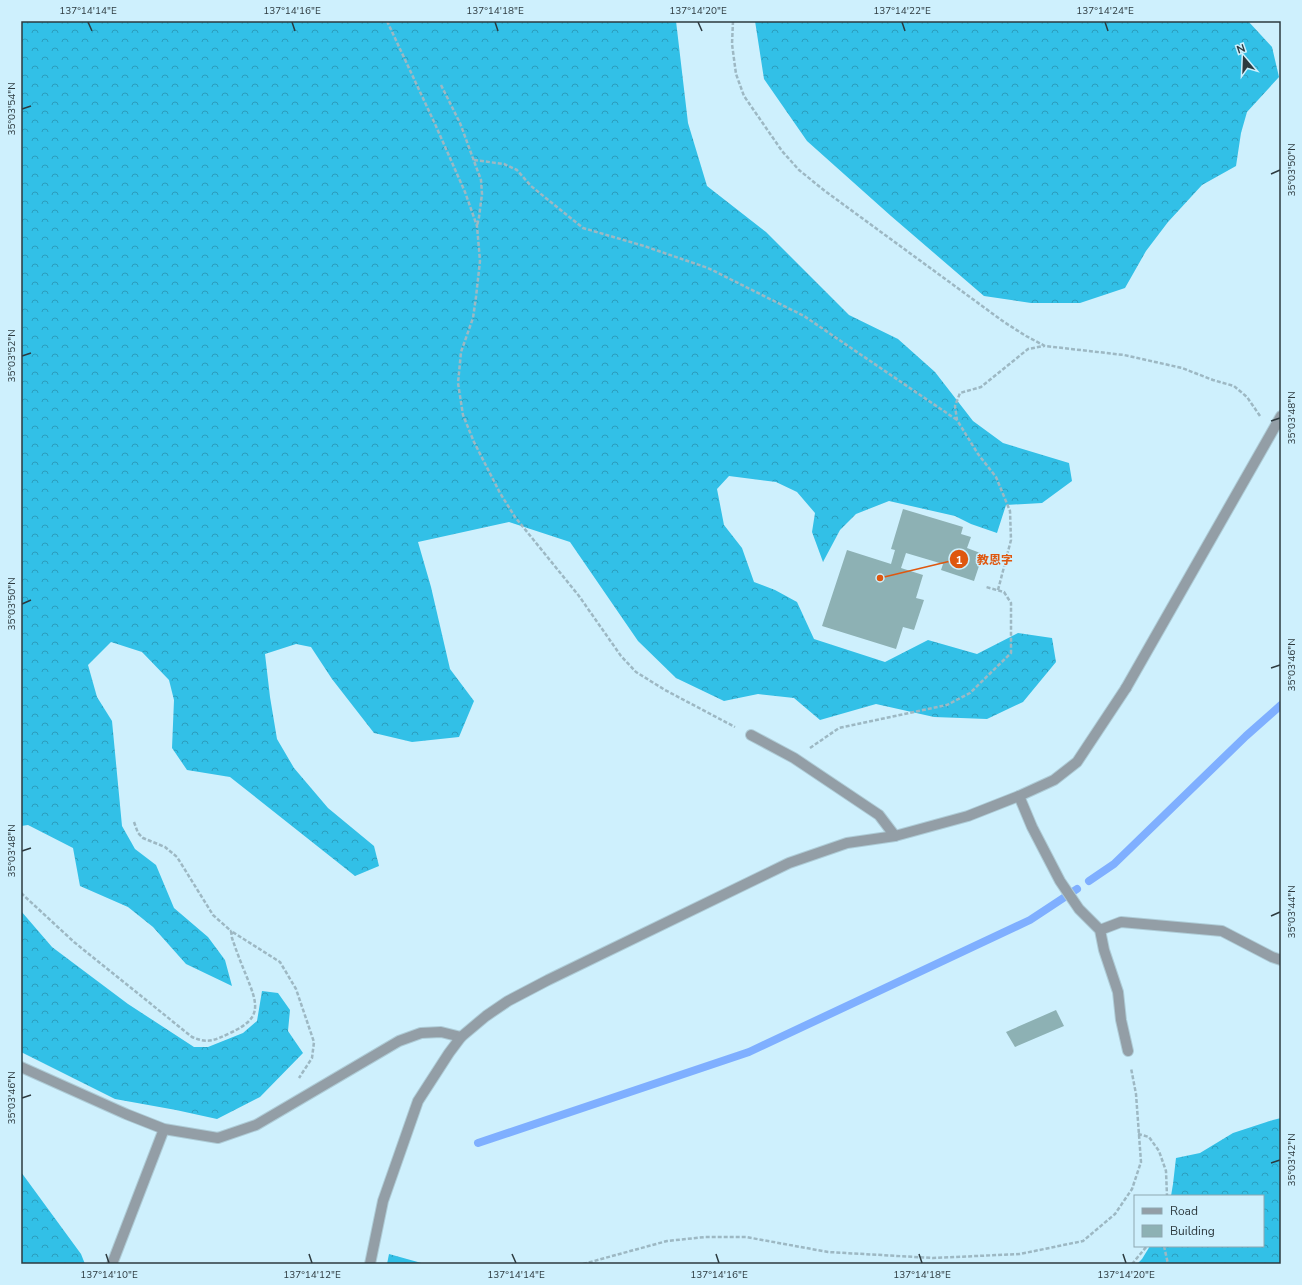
<svg xmlns="http://www.w3.org/2000/svg" width="1302" height="1285" viewBox="0 0 1302 1285" font-family="'Nunito Sans','Noto Sans JP',sans-serif">
<style>
.forest{fill:url(#forest-crowns)}
.lines{fill:none;stroke-linecap:round;stroke-linejoin:round}
.stream{stroke:#7fafff;stroke-width:8}
.building{fill:#8db1b4}
.minor-casing{stroke:#aeccd7;stroke-width:12}
.tertiary-casing{stroke:#aeccd7;stroke-width:12}
.path{stroke:#9db8c3;stroke-width:2.5;stroke-dasharray:4 2;stroke-linecap:butt}
.minor{stroke:#939ea6;stroke-width:10}
.tertiary{stroke:#939ea6;stroke-width:10}
.ticks{fill:none;stroke:#2d3a3f;stroke-width:1.5}
.leader{fill:none;stroke:#df570f;stroke-width:1.5}
.callout-dot{fill:#df570f;stroke:#cef0fd;stroke-width:1.5}
.mark-label{font-size:12px;text-anchor:middle;font-weight:bold;fill:#fff}
.callout-label{font-size:12px;text-anchor:middle;font-weight:bold;fill:#df570f;stroke:#cef0fd;stroke-width:3;stroke-linejoin:round;paint-order:stroke}
.neatline{fill:none;stroke:#2d3a3f;stroke-width:1.5}
.ticks-label{font-size:10px;text-anchor:middle;fill:#2d3a3f}
</style>
<defs>
<pattern id="forest-crowns" width="20" height="18" patternUnits="userSpaceOnUse"><rect width="20" height="18" fill="#32c0e7"/><path d="M2 6a3 3 0 1 1 6 0M12 15a3 3 0 1 1 6 0" fill="none" stroke="#2b9dbd"/></pattern>
</defs>
<rect width="100%" height="100%" fill="#cef0fd"/>
<!-- forest -->
<path class="forest" d="M21,21H676L688,123L707,186L766,232L849,315L898,339L935,372L973,421L1003,443L1069,463L1072,481L1042,503L1006,505L997,533L971,524L955,516L889,501L856,514L840,530L823,562L812,532L815,513L797,492L776,482L729,476L717,489L724,525L742,548L754,582L775,590L797,602L814,639L885,662L928,640L977,654L1018,633L1052,638L1056,662L1023,702L987,719L934,717L876,704L820,720L794,698L758,694L724,701L676,678L638,641L570,542L509,522L418,542L431,587L450,669L474,701L459,737L412,742L374,733L332,679L311,647L296,644L265,654L270,697L277,739L294,768L328,808L374,846L379,866L355,876L230,777L187,770L172,748L174,700L169,680L142,652L111,642L88,665L97,697L112,721L122,826L135,849L156,865L174,908L208,937L225,960L232,986L186,964L153,927L128,907L80,886L73,848L28,825L21,826Z
M755,21H1248L1272,47L1279,77L1247,112L1241,133L1236,166L1202,185L1168,222L1146,251L1125,288L1080,303H1031L984,296L891,216L807,141L764,79Z
M21,911L52,947L128,1004L194,1047H208L243,1033L257,1021L262,991L278,993L290,1010L288,1031L303,1053L260,1097L217,1119L176,1110L115,1099L21,1052Z
M1281,1118V1264H1137L1142,1259L1150,1246H1263V1196H1171L1173,1184L1176,1158L1200,1153L1233,1133L1273,1120Z
M21,1172L81,1254L85,1264H21Z
M389,1254L425,1264H387Z"/>
<g class="lines">
<!-- stream -->
<path class="stream" d="M1089,881L1114,864L1246,736L1281,705
M478,1143L749,1052L1030,920L1077,889"/>
</g>
<!-- building -->
<path class="building" d="M903,509L963,527L961,534L971,537L967,548L983,554L974,581L941,570L943,564L906,553L901,568L923,575L916,598L924,600L914,630L903,627L896,649L822,626L847,550L891,564L895,550L891,549Z
M1056,1010L1064,1026L1015,1047L1006,1032Z"/>
<g class="lines">
<!-- minor casing -->
<g class="minor-casing">
<path id="minor" d="M1126,688L1281,416
M751,735L794,758L879,815L895,836
M1019,796L1032,827L1060,881L1079,909L1100,930L1104,950L1118,992L1121,1020L1128,1051
M1100,930L1121,922L1222,931L1272,957L1281,960
M21,1067L126,1114L164,1129L218,1138L256,1125L399,1041L421,1033L441,1032L461,1037
M112,1264L164,1129"/>
</g>
<!-- tertiary casing -->
<g class="tertiary-casing">
<path id="tertiary" d="M370,1264L383,1201L418,1101L449,1053L461,1037L486,1016L508,1001L548,980L789,863L847,843L895,836L968,816L1019,796L1054,780L1077,762L1126,688"/>
</g>
<!-- path -->
<path class="path" d="M387,21L435,124L465,192L477,226L480,261L476,297L473,318L461,352L458,383L463,415L474,442L500,493L515,517L579,596L621,656L636,672L665,690L735,727
M733,21L732,44L736,74L744,96L782,151L799,170L825,191L1004,322L1026,336L1045,346L1124,355L1182,368L1213,380L1234,386L1247,397L1260,416
M441,85L460,123L481,180L482,194L479,217L477,226
M474,160L504,164L517,170L531,186L583,228L644,246L708,268L804,316L957,420
M998,590L1011,540L1010,511L996,477L978,454L957,420L955,406L960,393L981,387L1028,349L1044,346
M810,748L839,728L947,705L970,693L1011,653V603L1004,592L986,587
M134,822L138,833L143,838L165,847L177,857L213,915L231,931
M21,893L74,942L192,1037C208,1044 215,1040 230,1033C263,1018 258,1005 246,975C241,963 236,950 232,938L231,931L280,962L296,989L314,1042L312,1058L299,1078
M1138,1134L1149,1137L1159,1151L1166,1171L1167,1196
M1164,1246L1168,1264
M583,1264L667,1241L705,1237H746L828,1252L933,1258L1020,1254L1083,1241L1115,1214L1132,1189L1141,1162L1136,1094L1131,1068
M1132,1264L1147,1246"/>
<!-- minor -->
<use href="#minor" class="minor"/>
<!-- tertiary -->
<use href="#tertiary" class="tertiary"/>
</g>
<!-- ticks -->
<path class="ticks" d="M88,22L92,31M292,22L295,31M495,22L498,31M698,22L702,31M902,22L905,31M1105,22L1108,31M22,109L31,106M1271,174L1280,170M22,356L31,353M1271,421L1280,418M22,604L31,600M1271,668L1280,665M22,851L31,848M1271,916L1280,912M22,1098L31,1095M1271,1163L1280,1160M106,1254L109,1263M309,1254L312,1263M512,1254L516,1263M716,1254L719,1263M919,1254L922,1263M1123,1254L1126,1263"/>
<!-- callouts -->
<path class="leader" d="M880 578L959 559"/>
<g class="callout-dot">
<circle cx="880" cy="578" r="4"/>
<circle cx="959" cy="559" r="10"/>
</g>
<g class="mark-label">
<text x="959" y="564">1</text>
</g>
<g class="callout-label">
<text x="995" y="564">教恩字</text>
</g>
<!-- border -->
<rect width="1302" height="1285" fill="none" stroke="#cef0fd" stroke-width="44"/>
<!-- legend -->
<rect x="1134" y="1195" width="130" height="52" fill="#cef0fd" stroke="#8ea7b1"/>
<rect x="1142" y="1208" width="20" height="6" fill="#939ea6" stroke="#8ea7b1"/>
<text x="1170" y="1215" font-size="12" fill="#2d3a3f">Road</text>
<rect x="1142" y="1225" width="20" height="12" fill="#8db1b4" stroke="#8ea7b1"/>
<text x="1170" y="1235" font-size="12" fill="#2d3a3f">Building</text>
<!-- north arrow -->
<g transform="translate(1244 58) rotate(341)" stroke="#cef0fd" stroke-width="3" paint-order="stroke">
<path d="M0-3L7 15L0 10L-7 15Z" fill="#2d3a3f"/>
<text y="-6" font-size="11" font-weight="bold" text-anchor="middle" fill="#2d3a3f">N</text>
</g>
<rect x="22" y="22" width="1258" height="1241" class="neatline"/>
<g class="ticks-label">
<text x="88" y="14">137°14'14"E</text>
<text x="292" y="14">137°14'16"E</text>
<text x="495" y="14">137°14'18"E</text>
<text x="698" y="14">137°14'20"E</text>
<text x="902" y="14">137°14'22"E</text>
<text x="1105" y="14">137°14'24"E</text>
<text transform="translate(11 109) rotate(-90)" y="4">35°03'54"N</text>
<text transform="translate(1291 170) rotate(-90)" y="4">35°03'50"N</text>
<text transform="translate(11 356) rotate(-90)" y="4">35°03'52"N</text>
<text transform="translate(1291 418) rotate(-90)" y="4">35°03'48"N</text>
<text transform="translate(11 604) rotate(-90)" y="4">35°03'50"N</text>
<text transform="translate(1291 665) rotate(-90)" y="4">35°03'46"N</text>
<text transform="translate(11 851) rotate(-90)" y="4">35°03'48"N</text>
<text transform="translate(1291 912) rotate(-90)" y="4">35°03'44"N</text>
<text transform="translate(11 1098) rotate(-90)" y="4">35°03'46"N</text>
<text transform="translate(1291 1160) rotate(-90)" y="4">35°03'42"N</text>
<text x="109" y="1278">137°14'10"E</text>
<text x="312" y="1278">137°14'12"E</text>
<text x="516" y="1278">137°14'14"E</text>
<text x="719" y="1278">137°14'16"E</text>
<text x="922" y="1278">137°14'18"E</text>
<text x="1126" y="1278">137°14'20"E</text>
</g>
</svg>
